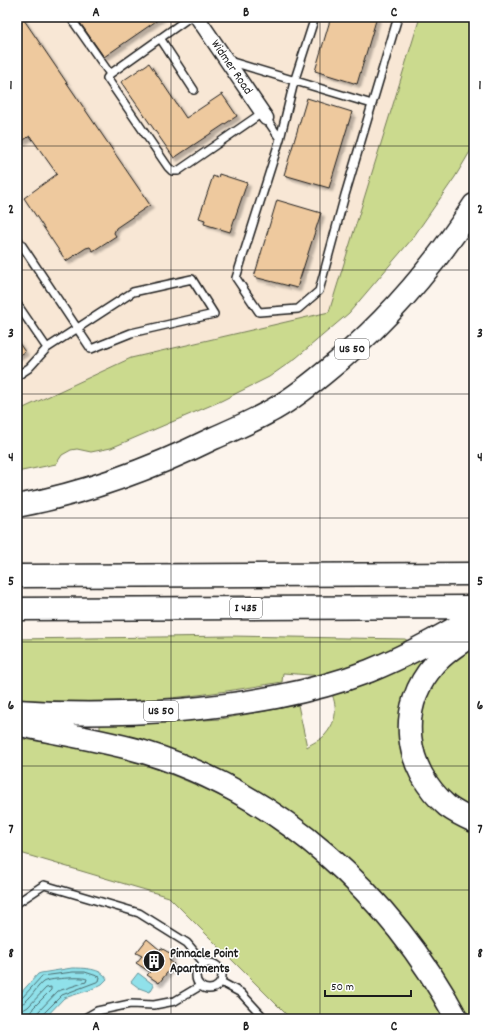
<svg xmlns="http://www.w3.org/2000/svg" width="491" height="1036" viewBox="0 0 491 1036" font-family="Dekko,sans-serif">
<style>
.built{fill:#f8e7d5}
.green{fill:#cbda8e;stroke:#747b55}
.water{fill:#90e1ea;stroke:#629298}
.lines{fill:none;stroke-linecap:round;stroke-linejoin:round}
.shore{stroke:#4a6b6e;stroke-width:1}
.building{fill:#eec99e;stroke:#1c1c1c;filter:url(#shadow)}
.lane-casing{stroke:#1c1c1c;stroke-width:10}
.street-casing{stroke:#1c1c1c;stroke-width:17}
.highway-casing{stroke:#1c1c1c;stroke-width:25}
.lane{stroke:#fff;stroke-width:7}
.street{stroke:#fff;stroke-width:14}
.highway{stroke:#fff;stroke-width:22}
.grid{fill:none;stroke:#1c1c1c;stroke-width:1;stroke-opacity:0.55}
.labels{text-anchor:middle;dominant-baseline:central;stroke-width:3;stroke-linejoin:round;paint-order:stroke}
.shield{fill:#fff;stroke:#606060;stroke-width:1}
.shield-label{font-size:12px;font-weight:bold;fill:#1c1c1c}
.street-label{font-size:13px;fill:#1c1c1c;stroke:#fff}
.poi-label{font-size:13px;font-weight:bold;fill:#1c1c1c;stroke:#fff;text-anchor:start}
.neatline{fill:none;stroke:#1c1c1c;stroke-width:1.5}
.grid-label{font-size:13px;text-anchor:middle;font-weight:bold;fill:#1c1c1c}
</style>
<defs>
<filter id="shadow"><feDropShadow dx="3.5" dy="3.5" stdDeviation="1" flood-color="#0004"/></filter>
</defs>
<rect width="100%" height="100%" fill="#fcf4ec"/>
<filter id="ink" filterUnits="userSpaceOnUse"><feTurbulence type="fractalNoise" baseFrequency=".025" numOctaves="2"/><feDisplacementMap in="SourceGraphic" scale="8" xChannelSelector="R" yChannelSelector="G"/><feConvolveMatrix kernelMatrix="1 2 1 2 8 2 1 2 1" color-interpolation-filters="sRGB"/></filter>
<g filter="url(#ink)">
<!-- built -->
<path class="built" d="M17,17H420L329,312L131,358L17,411Z"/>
<!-- green -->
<path class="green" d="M420,17H474V145L455,177L412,239L349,313L296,358L269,377L221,401L111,448L91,452L77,449L71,450L62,455L56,464L17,472V411L131,358L329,312Z
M230,636L405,639L430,655L404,746L474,828V1019H466L331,847L100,731V725L169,722L221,719L298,705L307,747C312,743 321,740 325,735C343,714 334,697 324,676L283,673L282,682C241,689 199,696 158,699C111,702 64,702 17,699V639Z
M474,644V812L446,793L429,772L416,728L419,706L439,672Z
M17,738C49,743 81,747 112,755C156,767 200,785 239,806C261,819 281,834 301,849C321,864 341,881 358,899C392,936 421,976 445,1019H291L169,897L17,852Z"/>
<!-- water -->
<path class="water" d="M72,968C83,968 102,968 107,979L102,984L90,990L64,998L44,1019H17V997L38,974L41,973Z
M138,973L154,985L150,992L139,988L131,982Z"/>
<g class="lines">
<!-- shore -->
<path class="shore" d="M17,1000L21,999L42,976L73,972H85L100,977L99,981L62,995L42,1015L41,1019
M17,1005C29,1004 34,989 43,982C47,979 81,976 87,979L86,982L58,991L38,1012L36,1019
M17,1011L23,1010L28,1007L46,988L51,987V990L33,1008L30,1019"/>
</g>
<!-- building -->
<path class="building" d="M17,17H22L150,205L116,228L114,233L116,236L93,251L90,247L86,248L66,261L24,198L57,174L30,136L17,144Z
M76,17H162L104,57Z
M331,17H377L357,84L315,71Z
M149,63L186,118L222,94L237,116L174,158L121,82Z
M307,98L352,112L329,188L284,175Z
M219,174L247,183L230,232L204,224L205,220L199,218L213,176L218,178Z
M277,200L321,213L297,288L254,277Z
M17,340L25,352L17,357Z
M147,939L160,950L161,948L173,955L169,960L174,964L159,983L147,975L150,972L136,963L142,956L136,953Z"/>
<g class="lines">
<!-- lane casing -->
<g class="lane-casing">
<path id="lane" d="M70,17L110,74
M190,17L110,74L107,78L168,167L172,171H178L262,113
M160,38L194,90
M229,61L372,104
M266,118L280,139L236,278L259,312L298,309L319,291L345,195L398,17
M280,139L294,82L315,17
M17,238L91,349L131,333L214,314L192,279L133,292L47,348
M17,304L47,348L29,368L17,376
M17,903L44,885L139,913L187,943L204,963
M196 976a13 13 0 1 1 26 0a13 13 0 1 1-26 0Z
M221,982L241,993L265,1019
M83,1019L97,1011L130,1004L154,1005L175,1001L200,986"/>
</g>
<!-- street casing -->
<g class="street-casing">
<g id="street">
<path id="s1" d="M197,17L266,118"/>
</g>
</g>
<!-- highway casing -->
<g class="highway-casing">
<path id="highway" d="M17,506C86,493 151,469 214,438C232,430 251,422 269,412C288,402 306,388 323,374C382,327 433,268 474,205
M17,576L474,574
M17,609L474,607
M474,634C460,643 446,651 435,664C396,707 404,769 447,806C455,812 465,817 474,821
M17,711C71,715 126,714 180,710C244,704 309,694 369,671C406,656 441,637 474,617
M17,724C59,734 102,740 144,752C280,794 391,895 457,1019"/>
</g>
<!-- lane -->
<use href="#lane" class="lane"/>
<!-- street -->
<use href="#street" class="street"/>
<!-- highway -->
<use href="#highway" class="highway"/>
</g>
</g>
<!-- grid -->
<path class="grid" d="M171,17V1019M320,17V1019M17,146H474M17,270H474M17,394H474M17,518H474M17,642H474M17,766H474M17,890H474"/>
<!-- icons -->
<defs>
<g id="building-disc" transform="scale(1.15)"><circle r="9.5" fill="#1c1c1c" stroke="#fff"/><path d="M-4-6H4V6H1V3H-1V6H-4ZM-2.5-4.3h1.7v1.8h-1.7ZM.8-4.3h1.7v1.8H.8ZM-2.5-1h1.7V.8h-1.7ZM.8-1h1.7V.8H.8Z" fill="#fff"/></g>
</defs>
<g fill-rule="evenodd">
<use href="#building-disc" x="154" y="961"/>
</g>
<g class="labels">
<!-- shield labels -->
<g class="shield">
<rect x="335" y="339" width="34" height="20" rx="3"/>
<rect x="230" y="598" width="32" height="20" rx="3"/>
<rect x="144" y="701" width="34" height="20" rx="3"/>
</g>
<g class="shield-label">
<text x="352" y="349">US 50</text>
<text x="246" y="608">I 435</text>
<text x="161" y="711">US 50</text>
</g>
<!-- street labels -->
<g class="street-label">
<text stroke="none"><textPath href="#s1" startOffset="61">Widmer Road</textPath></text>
</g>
<!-- poi labels -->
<g class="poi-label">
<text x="170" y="954">Pinnacle Point<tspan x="170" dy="15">Apartments</tspan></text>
</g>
</g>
<!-- margin -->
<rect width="491" height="1036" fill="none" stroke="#fff" stroke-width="44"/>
<!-- scale -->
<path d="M325 990v6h86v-6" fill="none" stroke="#1c1c1c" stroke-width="2"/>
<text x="331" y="990" font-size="12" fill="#1c1c1c" stroke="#ffffff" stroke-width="3" paint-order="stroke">50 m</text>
<rect x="22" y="22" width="447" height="992" class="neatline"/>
<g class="grid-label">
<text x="96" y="16">A</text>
<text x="246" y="16">B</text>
<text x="394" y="16">C</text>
<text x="11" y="89">1</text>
<text x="480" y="89">1</text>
<text x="11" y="213">2</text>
<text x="480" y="213">2</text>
<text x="11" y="337">3</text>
<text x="480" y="337">3</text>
<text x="11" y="461">4</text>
<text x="480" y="461">4</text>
<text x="11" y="585">5</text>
<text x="480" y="585">5</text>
<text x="11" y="709">6</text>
<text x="480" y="709">6</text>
<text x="11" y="833">7</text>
<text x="480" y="833">7</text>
<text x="11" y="957">8</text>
<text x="480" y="957">8</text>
<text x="96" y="1030">A</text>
<text x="246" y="1030">B</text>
<text x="394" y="1030">C</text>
</g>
</svg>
